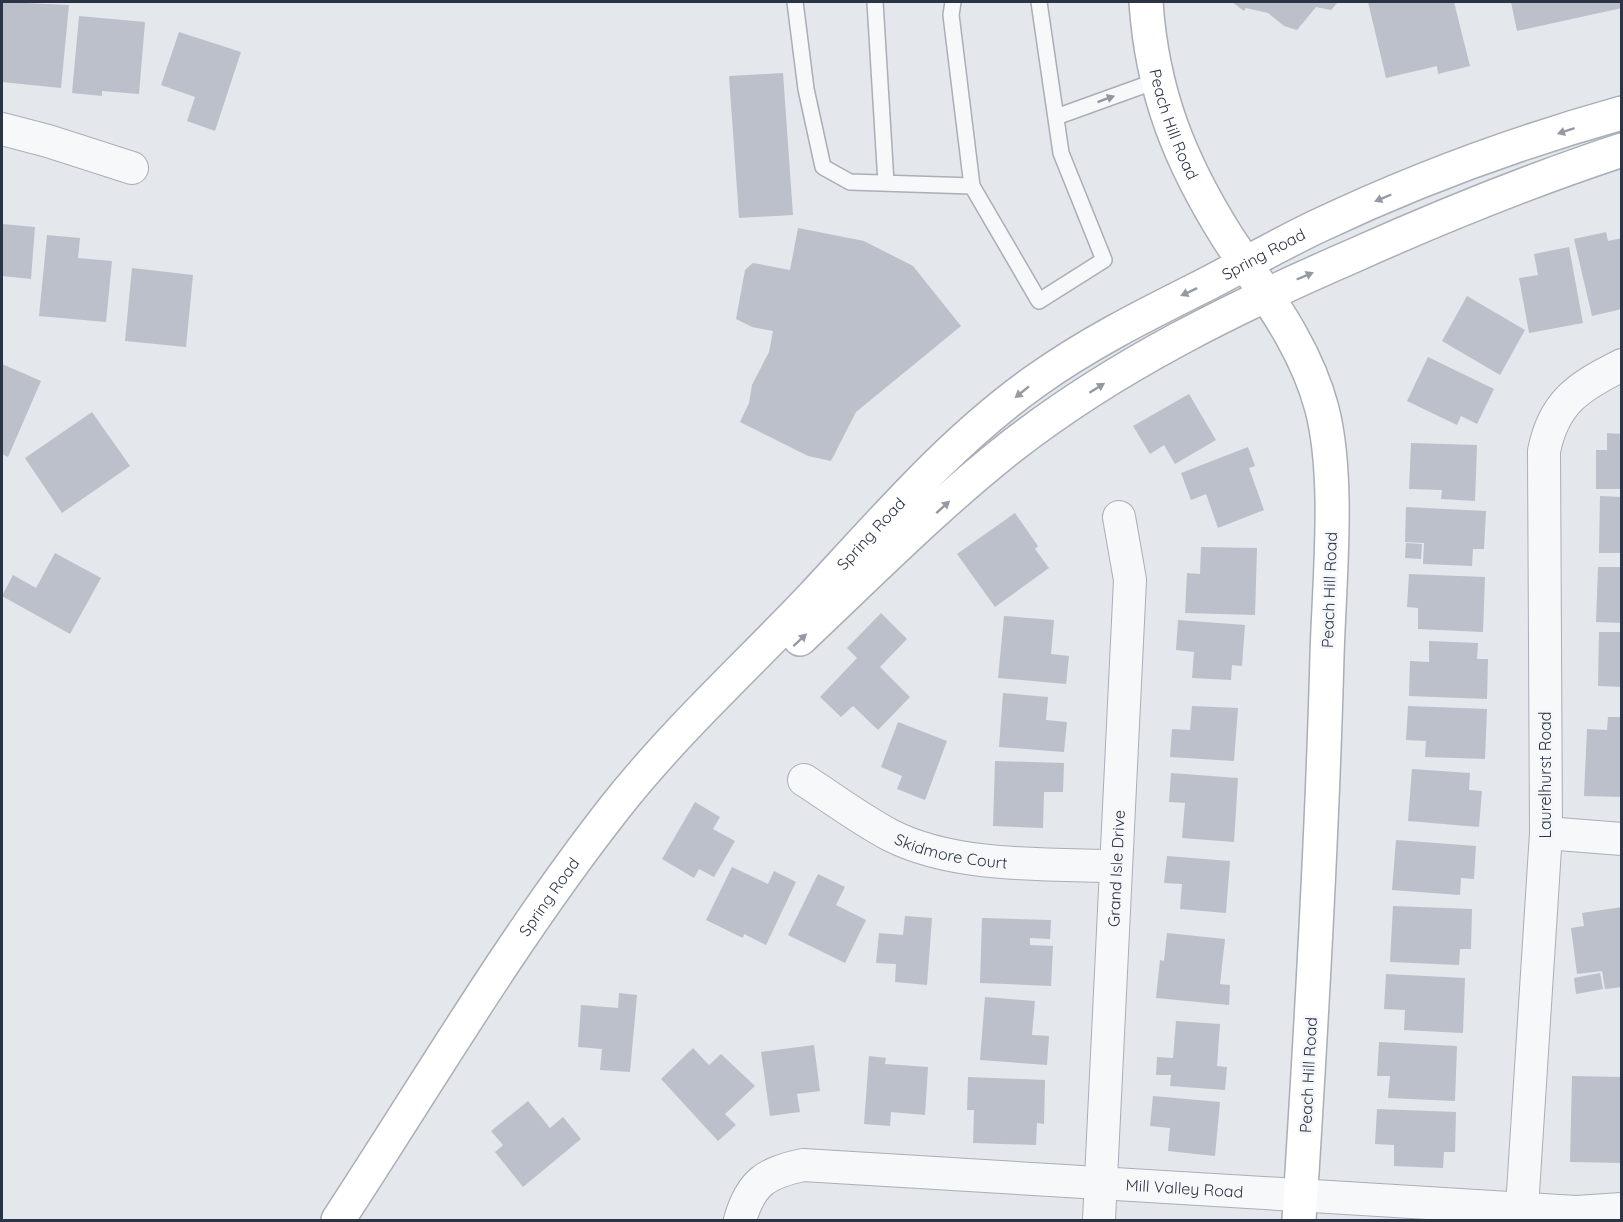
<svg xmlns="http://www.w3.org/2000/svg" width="1623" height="1222" viewBox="0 0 1623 1222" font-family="Quicksand,sans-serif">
	<rect width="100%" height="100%" fill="#e4e7ec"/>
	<path fill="#bbc0ca" d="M2,2L69,5L61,88L2,82Z
		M1232,2H1338L1331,10L1316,7L1297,30L1284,26L1268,13L1246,8L1244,11Z
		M1368,2H1454L1470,66L1438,74L1437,66L1386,78Z
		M1511,2H1622V8L1517,31Z
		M79,16L145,22L139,94L102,91V96L72,93Z
		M179,32L241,52L215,131L187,121L195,97L161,85Z
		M783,73L793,215L739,218L729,76Z
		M2,224L35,227L31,279L2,276Z
		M798,228L864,241L913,266L961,326L856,412L831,461L808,456L740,422L749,403L752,385L769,352L773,331L752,327L736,319L745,270L753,263L790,270Z
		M1606,232L1608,241L1622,238V309L1592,316L1574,239Z
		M47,235L80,238L78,258L112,261L106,322L39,316Z
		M1569,247L1583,323L1529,333L1519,278L1538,275L1534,254Z
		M132,268L193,275L186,347L125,341Z
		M1467,296L1525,330L1500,375L1442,341Z
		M1428,357L1494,389L1477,424L1461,416L1457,425L1407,401Z
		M2,364L41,381L8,457L2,454Z
		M1189,394L1216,440L1175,464L1164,445L1150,454L1133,426Z
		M92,412L130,466L62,513L25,458Z
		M1607,433L1622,434V489H1596V450H1607Z
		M1411,443L1477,445L1475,501L1441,499L1442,490L1409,489Z
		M1248,447L1255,466L1249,468L1264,510L1218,528L1206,494L1191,500L1181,473Z
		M1600,496L1622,497V553H1599Z
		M1406,507L1486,511L1484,549H1473L1472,566L1423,564L1424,543L1405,542Z
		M1015,513L1038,546L1035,549L1049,568L995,607L957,554Z
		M1406,543L1422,544L1421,559L1405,558Z
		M1201,547L1257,548L1255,615L1185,613L1187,573L1200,574Z
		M55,553L101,578L70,634L2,596L13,575L36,588Z
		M1598,567H1622V623L1596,622Z
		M1409,574L1485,577L1483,632L1418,629V608L1407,607Z
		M881,613L907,639L880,667L910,697L878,730L853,706L841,717L820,697L857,658L847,648Z
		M1004,616L1054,620L1051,654L1069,656L1066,684L998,678Z
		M1178,620L1245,625L1242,666L1232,665L1231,680L1192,678L1194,652L1176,650Z
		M1599,632H1622V687L1598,686Z
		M1429,641L1478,643L1477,659H1488L1487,699L1409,696L1410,661L1429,662Z
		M1003,693L1048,697L1046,720L1067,722L1064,752L999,747Z
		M1192,706L1238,708L1234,761L1170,757L1172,729L1190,730Z
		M1408,706L1487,709L1485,759L1425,757L1426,741L1406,740Z
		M1608,717H1622V797L1584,796L1587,729L1607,730Z
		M898,722L947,741L925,800L897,789L902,776L881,767Z
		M995,761L1064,763L1063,792H1044L1043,828L993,826Z
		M1412,769L1470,773L1469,790L1482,791L1479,827L1408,821Z
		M1171,773L1238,778L1234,842L1182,838L1185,803L1169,802Z
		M695,802L720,817L713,829L735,841L714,877L699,869L694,878L662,859Z
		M1396,840L1476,846L1474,879L1461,878L1460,895L1392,890Z
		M1167,856L1230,861L1226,913L1180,909L1182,884L1164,883Z
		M732,867L768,884L774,871L796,882L766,945L744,934L743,938L706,920Z
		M818,874L845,887L836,905L866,920L845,963L788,935Z
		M1393,906L1472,909L1471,949H1460L1459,965L1390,962Z
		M1622,907V987L1605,989L1602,971L1577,974L1571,928L1584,926L1582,913Z
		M905,916L932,918L927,985L895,982L896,964L876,963L879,933L903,935Z
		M982,918L1051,920L1050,939L1030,938V945L1053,946L1051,986L980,983Z
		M1167,933L1225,939L1220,984L1230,985L1229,1005L1156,998L1160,960L1164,961Z
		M1600,973L1603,989L1576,994L1574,978Z
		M1386,974L1465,978L1463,1033L1404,1030L1405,1010L1384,1009Z
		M619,993L637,995L630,1072L600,1070L602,1049L578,1047L581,1005L618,1008Z
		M985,997L1035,1001L1032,1035L1049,1036L1047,1065L980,1060Z
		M1176,1021L1220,1024L1217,1066L1227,1067L1225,1090L1170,1086L1171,1075H1156L1157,1057L1173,1058Z
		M1379,1042L1457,1046L1455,1101L1388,1098L1390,1076H1377Z
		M814,1045L820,1091L797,1094L800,1112L770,1116L761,1052Z
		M693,1048L709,1065L721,1054L755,1086L725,1114L736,1125L718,1141L661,1079Z
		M869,1056L886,1058L885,1064L928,1067L925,1115L891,1112L890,1126L864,1124Z
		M1572,1076L1622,1077V1163L1570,1162Z
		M968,1077L1045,1080L1044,1124L1037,1123L1036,1145L973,1143L974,1110H967Z
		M1153,1096L1220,1102L1215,1156L1168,1151L1170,1128L1150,1126Z
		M528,1101L550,1128L563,1117L581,1139L523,1187L495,1152L503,1145L491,1131Z
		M1377,1109L1456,1112L1455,1152H1444L1443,1168L1394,1166V1145L1375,1144Z"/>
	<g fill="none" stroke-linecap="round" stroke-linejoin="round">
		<defs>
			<path id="lane" d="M795,2L806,89L823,167L850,182L972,186
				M875,2L886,183
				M953,2L951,15L972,186L1039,301L1104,260L1061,153L1039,2
				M1056,117L1156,81"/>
			<g id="street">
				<path d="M2,129L48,141L132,168"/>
				<path id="s1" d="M804,780C832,798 860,819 890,835C954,868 1046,864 1116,866"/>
				<path d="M1546,833L1622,839"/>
				<path id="s2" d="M740,1220C751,1182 766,1173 803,1165L1576,1212L1622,1209"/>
				<path id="s3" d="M1099,1220L1130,580L1119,517"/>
				<path d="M1523,1220L1522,1208L1546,833L1544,451C1554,402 1578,387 1622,365"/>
			</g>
			<g id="secondary">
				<path id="s4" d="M1146,2C1152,92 1180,162 1228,238C1264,293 1305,344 1322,409C1340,479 1329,583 1327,656C1322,845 1311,1033 1299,1220"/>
				<path d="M800,639C869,574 937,505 1012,446C1116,365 1235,307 1355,255C1442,216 1531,180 1622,150"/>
				<path id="s5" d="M338,1220C429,1081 513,937 616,806C676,730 748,665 814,595C884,520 950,442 1034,382C1087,344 1143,316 1201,287C1240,267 1278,245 1318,226C1415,180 1518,142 1622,113"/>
			</g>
		</defs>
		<use href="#lane" stroke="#a9aeb7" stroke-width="18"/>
		<use href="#street" stroke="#a9aeb7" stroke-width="34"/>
		<use href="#secondary" stroke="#a9aeb7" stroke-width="36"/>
		<use href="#lane" stroke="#f7f8fa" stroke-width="15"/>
		<use href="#street" stroke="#f7f8fa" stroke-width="32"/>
		<use href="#secondary" stroke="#fff" stroke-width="33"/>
	</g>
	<defs><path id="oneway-solid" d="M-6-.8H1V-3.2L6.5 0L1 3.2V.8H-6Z" transform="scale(1.5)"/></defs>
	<use fill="#9196a0" href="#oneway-solid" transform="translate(1106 99) rotate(-20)"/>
	<g fill="#959aa2">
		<use href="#oneway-solid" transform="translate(1566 131) rotate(162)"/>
		<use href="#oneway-solid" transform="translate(1383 198) rotate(157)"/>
		<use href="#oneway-solid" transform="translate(1305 276) rotate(-23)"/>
		<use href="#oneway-solid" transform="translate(1189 292) rotate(155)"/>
		<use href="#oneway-solid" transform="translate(1097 388) rotate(-32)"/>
		<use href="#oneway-solid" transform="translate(1022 392) rotate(141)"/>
		<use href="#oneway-solid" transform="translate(943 507) rotate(-42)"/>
		<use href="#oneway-solid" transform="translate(800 640) rotate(-43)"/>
	</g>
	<g text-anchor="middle" stroke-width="5" stroke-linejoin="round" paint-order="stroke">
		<g font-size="16" fill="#2b3445" stroke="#f4f6f9">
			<text dy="6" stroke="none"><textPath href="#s4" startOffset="126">Peach Hill Road</textPath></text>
			<text dy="6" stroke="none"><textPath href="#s5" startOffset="1358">Spring Road</textPath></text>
			<text dy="6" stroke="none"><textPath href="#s5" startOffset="872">Spring Road</textPath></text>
			<text transform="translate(1329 590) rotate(-88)" y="6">Peach Hill Road</text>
			<text transform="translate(1545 775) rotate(-90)" y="6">Laurelhurst Road</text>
			<text dy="6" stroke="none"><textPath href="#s1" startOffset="166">Skidmore Court</textPath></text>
			<text dy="6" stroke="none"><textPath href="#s3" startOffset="352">Grand Isle Drive</textPath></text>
			<text dy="6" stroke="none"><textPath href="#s5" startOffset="386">Spring Road</textPath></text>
			<text transform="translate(1308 1075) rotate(-87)" y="6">Peach Hill Road</text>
			<text dy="6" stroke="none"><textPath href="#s2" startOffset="472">Mill Valley Road</textPath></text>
		</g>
	</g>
	<rect width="1623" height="1222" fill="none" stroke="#2b3445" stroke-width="6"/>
</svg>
